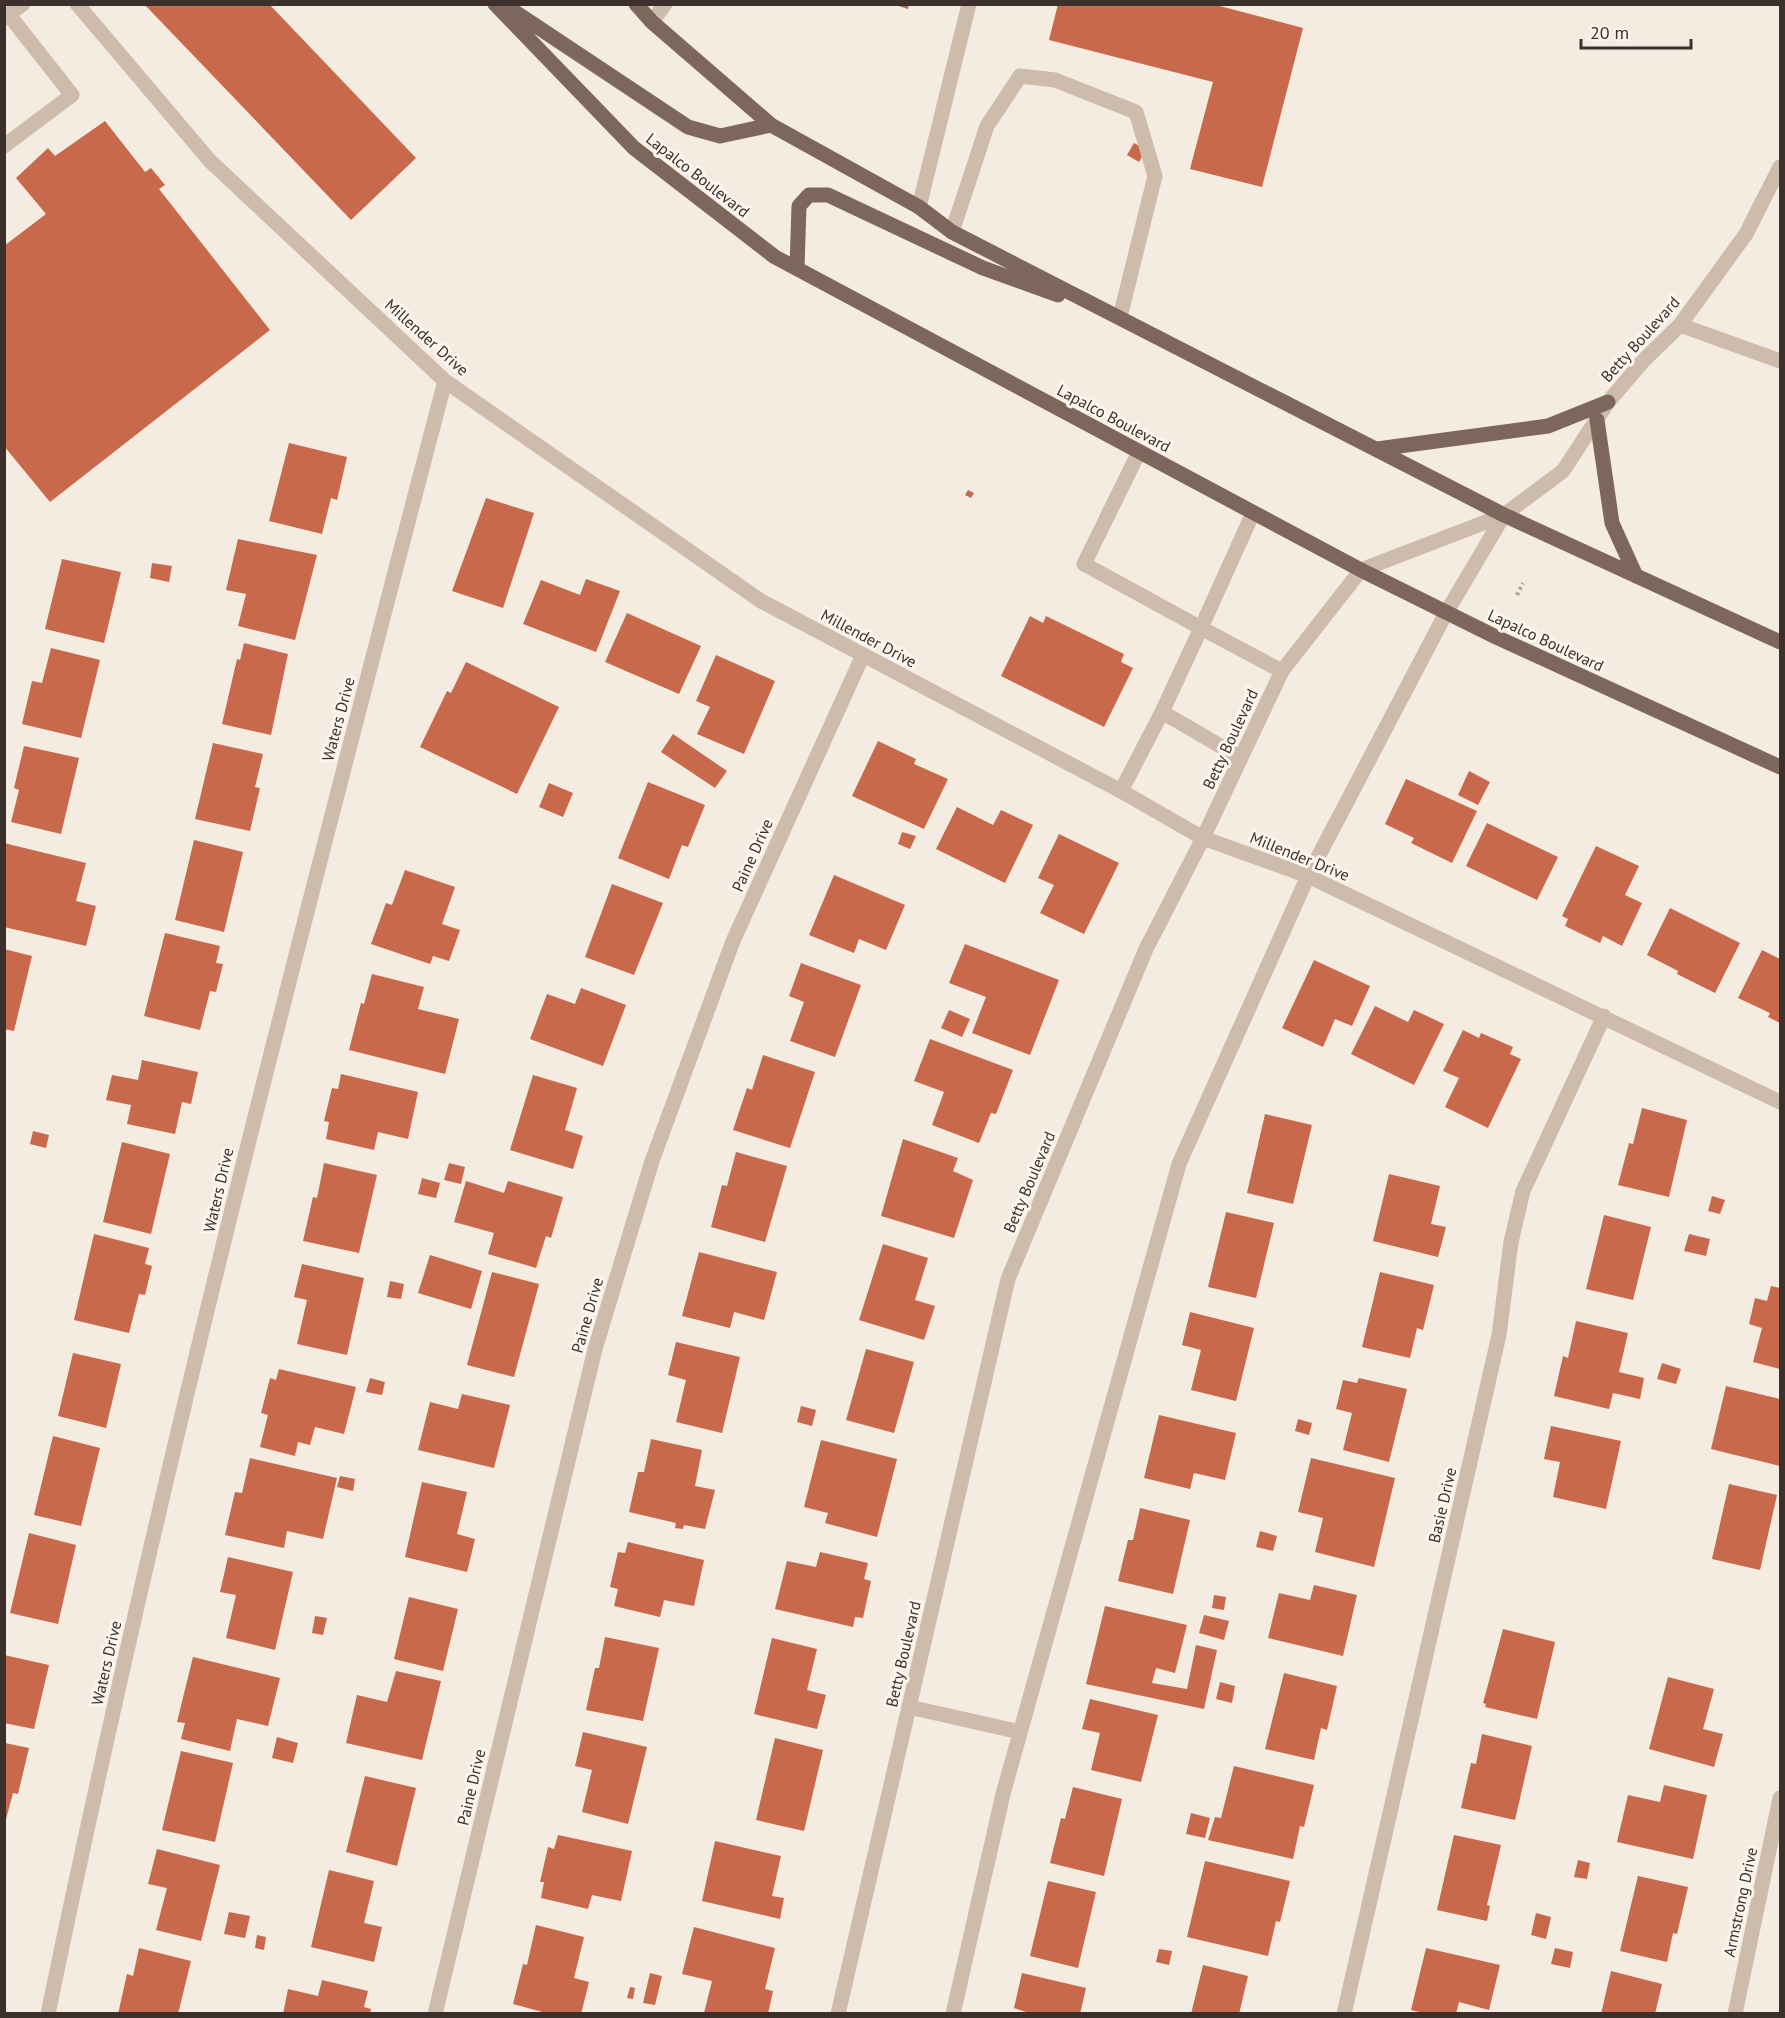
<svg xmlns="http://www.w3.org/2000/svg" width="1785" height="2018" viewBox="0 0 1785 2018" font-family="'PT Sans',sans-serif">
	<rect width="100%" height="100%" fill="#f4ebe1"/>
	<path fill="#c8694b" d="M144,4H269L416,158L351,220Z
		M892,4H909L908,9Z
		M1058,4H1212L1303,28L1262,187L1190,169L1213,82L1049,40Z
		M105,121L145,172L151,168L165,185L159,189L270,330L50,502L4,446V246L46,214L16,178L48,148L55,156Z
		M1134,143L1146,150L1139,162L1127,155Z
		M289,443L347,457L337,500L331,498L322,534L269,521Z
		M968,490L974,493L971,498L965,495Z
		M486,498L534,513L503,608L452,591Z
		M238,539L317,555L295,640L238,626L246,594L226,590Z
		M62,559L121,572L104,643L45,629Z
		M152,563L172,566L169,582L150,578Z
		M586,579L620,591L596,652L523,624L541,580L580,595Z
		M627,613L701,646L679,694L605,662Z
		M1030,616L1043,623L1046,616L1124,654L1121,662L1133,668L1104,727L1001,676Z
		M244,643L288,654L271,735L222,724L237,659L240,660Z
		M51,648L100,660L81,738L22,724L32,681L42,683Z
		M716,655L775,681L744,754L697,734L710,707L696,701Z
		M466,662L559,707L517,794L420,747L447,691L451,693Z
		M673,734L727,771L715,788L661,752Z
		M878,741L916,759L914,764L948,779L924,829L852,796Z
		M213,743L263,754L255,787L260,788L250,831L195,819Z
		M24,746L79,758L61,834L11,822L19,790L14,788Z
		M1469,771L1490,782L1478,805L1458,795Z
		M1406,779L1477,811L1452,863L1411,843L1414,838L1385,824Z
		M648,782L705,805L688,847L682,845L669,879L618,858Z
		M549,783L573,793L563,817L539,807Z
		M957,807L993,825L1001,810L1033,825L1005,883L936,849Z
		M1487,823L1558,857L1537,900L1466,866Z
		M902,832L916,836L910,849L898,844Z
		M1059,834L1119,863L1084,934L1040,913L1054,885L1038,878Z
		M194,840L243,852L224,932L175,920Z
		M4,843L86,863L76,901L96,906L86,946L4,927Z
		M1596,846L1639,866L1625,895L1642,903L1622,946L1603,936L1600,943L1565,926L1568,919L1562,916Z
		M405,870L455,887L442,924L460,930L449,961L433,956L430,964L371,944L386,903L392,905Z
		M834,875L905,905L886,950L859,939L854,953L809,935Z
		M612,884L663,903L634,975L585,957Z
		M1670,908L1740,943L1715,993L1677,974L1678,971L1647,955Z
		M165,933L220,946L216,963L223,964L216,992L210,991L200,1030L144,1016Z
		M965,944L1059,980L1030,1055L972,1033L986,997L949,983Z
		M4,949L32,956L14,1031L4,1029Z
		M1762,950L1780,959V1023L1768,1017L1770,1013L1738,998Z
		M1314,960L1370,986L1352,1026L1335,1019L1323,1047L1282,1028Z
		M801,963L861,985L835,1057L790,1041L804,1002L789,996Z
		M372,974L424,987L418,1009L459,1019L445,1074L349,1050L361,1003L364,1004Z
		M581,988L626,1005L603,1066L530,1039L547,994L575,1004Z
		M1375,1006L1408,1022L1414,1010L1444,1024L1414,1085L1351,1054Z
		M949,1010L970,1019L962,1037L941,1028Z
		M1463,1030L1479,1038L1481,1033L1513,1047L1510,1054L1521,1059L1488,1128L1445,1107L1459,1078L1443,1071Z
		M930,1039L1013,1070L996,1114L991,1113L979,1143L932,1125L944,1092L914,1081Z
		M763,1055L815,1072L790,1148L733,1130L747,1088L752,1090Z
		M142,1060L198,1072L191,1104L182,1102L175,1134L127,1124L131,1105L106,1100L112,1075L138,1080Z
		M341,1074L418,1092L408,1139L378,1132L374,1150L326,1139L329,1122L324,1121L332,1088L338,1089Z
		M533,1075L577,1088L565,1130L583,1136L573,1169L510,1150Z
		M1642,1108L1687,1120L1669,1197L1618,1185L1629,1143L1633,1144Z
		M1265,1114L1312,1125L1293,1204L1247,1193Z
		M33,1131L49,1135L46,1148L30,1144Z
		M903,1139L958,1158L953,1171L973,1180L954,1238L881,1216Z
		M122,1142L170,1154L151,1234L103,1222Z
		M736,1152L787,1166L765,1242L711,1227L722,1185L727,1186Z
		M324,1163L377,1175L359,1253L303,1241L313,1197L317,1198Z
		M449,1163L465,1167L461,1184L444,1180Z
		M1389,1174L1440,1186L1431,1224L1446,1227L1438,1257L1373,1241Z
		M422,1178L440,1183L436,1198L418,1194Z
		M466,1181L504,1193L508,1181L563,1197L551,1238L546,1236L536,1268L488,1254L494,1233L454,1222Z
		M1712,1196L1725,1200L1720,1214L1708,1211Z
		M1226,1212L1274,1223L1256,1298L1208,1287Z
		M1604,1215L1651,1227L1633,1300L1586,1289Z
		M94,1234L149,1248L145,1264L152,1266L145,1295L139,1294L129,1333L74,1320Z
		M1689,1234L1710,1239L1706,1256L1684,1251Z
		M883,1244L928,1258L915,1300L935,1306L924,1340L859,1320Z
		M699,1252L777,1272L764,1320L734,1312L730,1328L682,1316Z
		M430,1255L482,1271L471,1309L418,1293Z
		M302,1264L364,1278L347,1355L297,1344L307,1300L294,1297Z
		M492,1272L539,1284L514,1377L467,1365Z
		M1380,1272L1434,1285L1423,1330L1417,1328L1410,1358L1362,1347Z
		M390,1281L404,1284L401,1299L387,1297Z
		M1771,1286L1780,1288V1369L1753,1362L1762,1328L1749,1324L1755,1298L1767,1301Z
		M1190,1312L1254,1328L1236,1401L1191,1390L1201,1350L1182,1345Z
		M1576,1321L1628,1333L1619,1372L1644,1378L1640,1399L1613,1393L1609,1409L1554,1396L1563,1356L1568,1358Z
		M676,1342L740,1357L722,1433L676,1422L686,1380L668,1375Z
		M866,1349L914,1362L894,1433L846,1420Z
		M73,1353L121,1364L106,1428L58,1416Z
		M1662,1363L1681,1369L1676,1384L1657,1379Z
		M279,1369L356,1387L344,1434L315,1427L310,1445L298,1442L295,1456L260,1447L268,1415L261,1413L270,1378L276,1380Z
		M370,1378L385,1382L382,1395L366,1392Z
		M1359,1378L1407,1389L1389,1462L1343,1450L1352,1413L1336,1409L1343,1380L1357,1383Z
		M1726,1386L1780,1399V1466L1711,1449Z
		M462,1394L510,1405L494,1468L418,1450L430,1402L458,1409Z
		M801,1406L816,1410L812,1426L797,1422Z
		M1159,1415L1236,1433L1225,1480L1194,1473L1190,1489L1144,1478Z
		M1298,1419L1312,1423L1309,1435L1295,1431Z
		M1551,1426L1621,1441L1606,1509L1553,1497L1560,1462L1544,1459Z
		M53,1436L100,1448L81,1526L34,1515Z
		M651,1439L702,1450L695,1486L715,1490L705,1529L684,1525L683,1529L675,1528L676,1523L629,1512L638,1472H644Z
		M821,1440L897,1459L877,1537L825,1523L828,1513L804,1507Z
		M250,1458L337,1478L323,1539L287,1531L284,1548L225,1535L235,1492L242,1493Z
		M1311,1458L1395,1478L1374,1567L1315,1552L1323,1518L1298,1512Z
		M340,1476L355,1479L353,1491L337,1487Z
		M422,1482L467,1492L457,1534L475,1539L467,1572L405,1557Z
		M1729,1484L1777,1495L1760,1570L1712,1559Z
		M1140,1508L1190,1520L1173,1594L1118,1581L1128,1540H1133Z
		M1260,1531L1277,1536L1273,1551L1256,1547Z
		M29,1533L76,1545L58,1624L10,1613Z
		M628,1542L704,1560L694,1606L664,1600L660,1617L614,1606L618,1589L610,1587L618,1552L625,1553Z
		M820,1552L868,1563L864,1579L871,1581L863,1618L855,1617L853,1627L775,1609L787,1561L816,1567Z
		M228,1557L293,1572L275,1650L226,1638L236,1595L220,1592Z
		M1314,1585L1357,1595L1343,1656L1268,1638L1279,1593L1310,1600Z
		M1214,1595L1226,1597L1224,1610L1212,1608Z
		M409,1597L458,1609L443,1671L394,1659Z
		M1105,1606L1187,1625L1175,1673L1156,1668L1152,1683L1187,1689L1196,1645L1217,1650L1204,1709L1086,1684Z
		M1204,1615L1229,1621L1224,1640L1199,1633Z
		M315,1616L327,1618L323,1635L312,1633Z
		M1503,1629L1555,1642L1537,1719L1485,1707L1486,1704L1483,1703Z
		M605,1637L659,1648L643,1721L586,1710L595,1668H599Z
		M772,1638L817,1649L807,1690L826,1695L817,1729L754,1714Z
		M4,1655L49,1665L34,1729L4,1723Z
		M193,1657L280,1678L268,1726L237,1719L230,1751L181,1739L185,1723L177,1722Z
		M396,1671L441,1681L422,1760L346,1743L357,1695L387,1702Z
		M1284,1673L1337,1686L1327,1730L1321,1728L1314,1760L1265,1749Z
		M1668,1677L1714,1689L1703,1729L1723,1734L1714,1767L1649,1749Z
		M1220,1682L1235,1686L1232,1703L1216,1699Z
		M1090,1699L1158,1715L1141,1782L1091,1770L1100,1733L1082,1729Z
		M583,1732L647,1747L628,1824L582,1812L592,1770L575,1766Z
		M1482,1734L1532,1746L1515,1820L1461,1808L1471,1763L1476,1764Z
		M277,1737L298,1743L293,1763L272,1758Z
		M775,1738L823,1750L804,1831L756,1820Z
		M5,1743L29,1748L18,1794L13,1793L5,1823Z
		M181,1751L233,1763L215,1842L162,1830Z
		M1234,1766L1314,1785L1304,1827L1300,1826L1293,1859L1208,1840L1215,1817L1221,1818Z
		M365,1776L416,1788L397,1866L346,1852Z
		M1664,1785L1707,1795L1693,1859L1617,1842L1628,1795L1660,1802Z
		M1073,1787L1122,1799L1104,1876L1050,1863L1061,1818L1065,1819Z
		M1191,1813L1210,1818L1205,1838L1186,1834Z
		M558,1835L632,1851L621,1901L592,1895L588,1909L541,1898L544,1882H540L548,1847L554,1849Z
		M1454,1835L1501,1845L1487,1905L1490,1906L1487,1921L1437,1910Z
		M715,1841L781,1856L772,1896L784,1898L780,1919L702,1901Z
		M157,1849L220,1865L201,1941L156,1930L167,1888L148,1884Z
		M1578,1860L1590,1863L1587,1879L1574,1877Z
		M1205,1861L1290,1881L1280,1922L1276,1921L1268,1956L1187,1937Z
		M329,1870L374,1881L364,1923L382,1927L374,1962L311,1947Z
		M1638,1876L1688,1887L1677,1934L1673,1933L1667,1962L1620,1951Z
		M1048,1881L1096,1892L1078,1968L1030,1956Z
		M229,1912L250,1916L245,1938L224,1934Z
		M1536,1913L1551,1917L1546,1939L1531,1935Z
		M536,1925L584,1937L574,1978L589,1982L581,2014H550L513,2004L523,1964L527,1965Z
		M694,1927L775,1948L765,1989L773,1991L768,2014L704,2013L712,1981L682,1974Z
		M257,1935L266,1937L264,1950L255,1948Z
		M139,1948L191,1961L178,2014H118L127,1974L133,1976Z
		M1426,1948L1500,1965L1489,2010L1459,2002L1456,2014H1428L1411,2010Z
		M1555,1948L1573,1952L1570,1968L1551,1964Z
		M1159,1949L1172,1951L1169,1965L1156,1962Z
		M1203,1965L1248,1976L1239,2014H1191Z
		M1611,1971L1662,1984L1655,2014H1601Z
		M650,1973L662,1976L655,2005L643,2003Z
		M1022,1973L1086,1988L1080,2014H1032L1014,2008Z
		M322,1980L368,1991L364,2007L371,2009L370,2014H283L288,1989L318,1996Z
		M630,1987L635,1988L633,1999L627,1998Z"/>
	<g fill="none" stroke-linecap="round" stroke-linejoin="round">
		<path stroke="#b9a596" stroke-width="4" stroke-dasharray="3 3" stroke-linecap="butt" d="M1517,595L1523,583"/>
		<path stroke="#cdbbac" stroke-width="15" d="M77,4L210,161L445,381L761,601L1121,791L1203,838L1308,876L1780,1102
			M4,18L23,4
			M652,22L665,4
			M4,146L72,95L9,15
			M919,207L969,4
			M952,232L987,126L1020,76L1055,80L1136,112L1155,176L1120,317
			M1680,325L1780,361
			M1139,452L1084,564L1201,628L1253,513
			M1162,712L1201,628L1282,671
			M1121,791L1162,712L1241,758
			M909,1707L1020,1732
			M48,2014C161,1465 303,922 445,381
			M435,2014L595,1349L652,1161L733,941L863,655
			M838,2014L1008,1279L1146,949L1203,838L1282,671L1361,570L1504,515L1563,471L1608,402L1644,360L1680,325L1746,234L1780,167
			M953,2014L1003,1794L1179,1164L1308,876L1446,613L1504,515
			M1344,2014L1499,1335L1511,1242L1523,1191L1604,1016
			M1735,2014L1780,1798"/>
		<path stroke="#7d675c" stroke-width="15" d="M495,4L634,148L775,257L1361,570L1496,637L1780,767
			M636,4L652,22L771,125L919,207L952,232L1504,515L1780,642
			M506,6L688,127L720,136L771,125
			M797,268L799,206L809,195H828L983,268L1058,295
			M1597,420L1612,523L1636,576
			M1377,449L1548,426L1608,402"/>
	</g>
	<g text-anchor="middle" stroke-width="6" stroke-linejoin="round" paint-order="stroke">
		<g font-size="16" fill="#3b302b" stroke="#fbf5ee">
			<text transform="translate(698 175) rotate(38)" y="6">Lapalco Boulevard</text>
			<text transform="translate(427 337) rotate(42)" y="6">Millender Drive</text>
			<text transform="translate(1640 339) rotate(-48)" y="6">Betty Boulevard</text>
			<text transform="translate(1114 418) rotate(28)" y="6">Lapalco Boulevard</text>
			<text transform="translate(869 638) rotate(28)" y="6">Millender Drive</text>
			<text transform="translate(1546 640) rotate(25)" y="6">Lapalco Boulevard</text>
			<text transform="translate(338 719) rotate(-75)" y="6">Waters Drive</text>
			<text transform="translate(1230 739) rotate(-65)" y="6">Betty Boulevard</text>
			<text transform="translate(752 855) rotate(-66)" y="6">Paine Drive</text>
			<text transform="translate(1300 856) rotate(22)" y="6">Millender Drive</text>
			<text transform="translate(1029 1182) rotate(-67)" y="6">Betty Boulevard</text>
			<text transform="translate(218 1190) rotate(-77)" y="6">Waters Drive</text>
			<text transform="translate(587 1315) rotate(-74)" y="6">Paine Drive</text>
			<text transform="translate(1442 1505) rotate(-77)" y="6">Basie Drive</text>
			<text transform="translate(903 1654) rotate(-77)" y="6">Betty Boulevard</text>
			<text transform="translate(106 1663) rotate(-77)" y="6">Waters Drive</text>
			<text transform="translate(471 1787) rotate(-77)" y="6">Paine Drive</text>
			<text transform="translate(1740 1902) rotate(-78)" y="6">Armstrong Drive</text>
		</g>
	</g>
	<rect width="1785" height="2018" fill="none" stroke="#3b302b" stroke-width="12"/>
	<path d="M1581 39v9h110v-9" fill="none" stroke="#3b302b" stroke-width="3"/>
	<text x="1590" y="39" font-size="18" fill="#3b302b" stroke="#fbf5ee" stroke-width="4.5" paint-order="stroke">20 m</text>
</svg>
